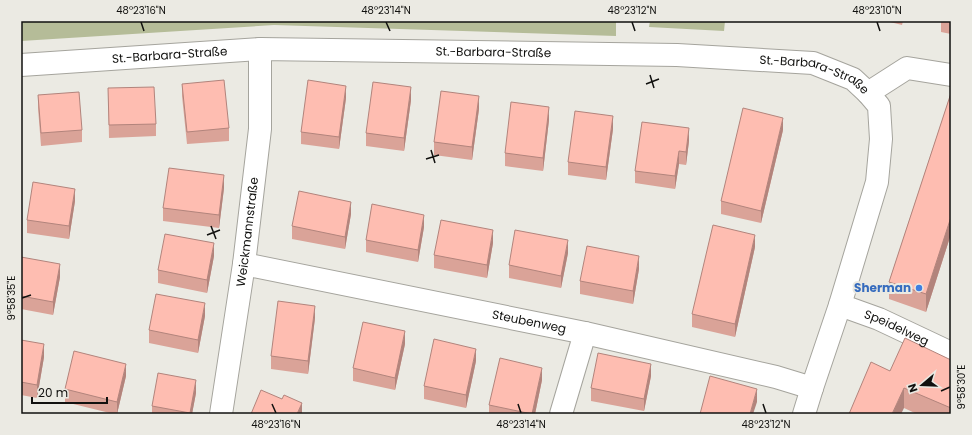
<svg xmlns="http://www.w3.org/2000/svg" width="972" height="435" viewBox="0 0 972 435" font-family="Poppins,sans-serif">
	<rect width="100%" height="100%" fill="#ebeae3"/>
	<path fill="#b5bc98" d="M21,21H616V36L274,25L21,41Z
		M650,21H725L724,31L649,27Z"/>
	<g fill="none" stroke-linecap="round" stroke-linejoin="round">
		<defs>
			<g id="minor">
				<path id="s1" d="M21,65L260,49L677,55L813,63L853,79L868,93L879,106L881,139L877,182L840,305L812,388L804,414"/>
				<path d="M868,93L907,68L951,75"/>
				<path id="s2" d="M244,264L585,333L776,377L812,388"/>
				<path id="s3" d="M840,305L879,319L951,353"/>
				<path id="s4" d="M221,414L244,264L260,129V49"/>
				<path d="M561,414L585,333"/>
			</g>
		</defs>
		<use href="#minor" stroke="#a5a49d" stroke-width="24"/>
		<use href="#minor" stroke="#fff" stroke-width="22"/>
	</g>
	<path fill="#daa398" d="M886,21H903L902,25Z
		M941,21H951V34L941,32Z
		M182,84L229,128V141L187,144L182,96Z
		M108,88L156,124V136L109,138Z
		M951,93V234L926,312L889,299V282Z
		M38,95L82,130V142L41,146L38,108Z
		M346,98L339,149L301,144V132Z
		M411,100L404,151L366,146V133Z
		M479,109L472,160L434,155V142Z
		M549,120L543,171L505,166V153Z
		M613,129L606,180L568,175V162Z
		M783,130L761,223L721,214V201Z
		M689,141L686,165L679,164L675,189L635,183V171Z
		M224,188L219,228L163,221V208Z
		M75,201L69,239L27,233V220Z
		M351,214L345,249L292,239V226Z
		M424,227L418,262L366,252V240Z
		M493,243L487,278L434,268V255Z
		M755,247L735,337L692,327V314Z
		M568,253L561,288L509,278V265Z
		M214,256L207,293L158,283V270Z
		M21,257L60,277L53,315L21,309Z
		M639,269L633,304L580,294V281Z
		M205,316L198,353L149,343V330Z
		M315,318L308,374L271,369V356Z
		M21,340L44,357L37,398L21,395Z
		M405,344L395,390L353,381V368Z
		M951,360V414H917L904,408L890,371Z
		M476,361L466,408L424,399V386Z
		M126,376L117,414H114L65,402V389Z
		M651,376L644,411L591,401V388Z
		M542,380L535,414H489V405Z
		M196,393L192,414H152V406Z"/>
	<path fill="#b2847c" d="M346,86V98L339,149V137Z
		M411,87V100L404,151V138Z
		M479,96V109L472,160V147Z
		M549,107V120L543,171V158Z
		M613,116V129L606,180V167Z
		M783,118V130L761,223V211Z
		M689,128V141L686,165V152Z
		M679,151V164L675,189V176Z
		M224,175V188L219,228V215Z
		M75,189V201L69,239V226Z
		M351,202V214L345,249V237Z
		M424,215V227L418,262V250Z
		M951,217V234L926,312V294Z
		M493,230V243L487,278V265Z
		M755,235V247L735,337V324Z
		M568,240V253L561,288V276Z
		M214,243V256L207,293V280Z
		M639,256V269L633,304V291Z
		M60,264V277L53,315V302Z
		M205,303V316L198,353V340Z
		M315,306V318L308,374V361Z
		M405,331V344L395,390V378Z
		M44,344V357L37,398V385Z
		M476,349V361L466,408V395Z
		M126,364V376L117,414V402Z
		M651,364V376L644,411V399Z
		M542,368V380L535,414H532Z
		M196,380V393L192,414H190Z
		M904,388V408L901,414H892Z
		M757,389V402L753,414H750Z
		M302,403V414H297Z"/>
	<path fill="#febdb1" stroke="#b2847c" d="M224,80L229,128L187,132L182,84Z
		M308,80L346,86L339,137L301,132Z
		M373,82L411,87L404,138L366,133Z
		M154,87L156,124L109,125L108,88Z
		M441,91L479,96L472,147L434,142Z
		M79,92L82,130L41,133L38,95Z
		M951,93V217L926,294L889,282Z
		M511,102L549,107L543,158L505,153Z
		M743,108L783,118L761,211L721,201Z
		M575,111L613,116L606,167L568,162Z
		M642,122L689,128L686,152L679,151L675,176L635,171Z
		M169,168L224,175L219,215L163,208Z
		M33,182L75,189L69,226L27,220Z
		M299,191L351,202L345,237L292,226Z
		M372,204L424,215L418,250L366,240Z
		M441,220L493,230L487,265L434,255Z
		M713,225L755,235L735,324L692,314Z
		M515,230L568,240L561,276L509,265Z
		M165,234L214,243L207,280L158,270Z
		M587,246L639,256L633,291L580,281Z
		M21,257L60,264L53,302L21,296Z
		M156,294L205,303L198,340L149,330Z
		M278,301L315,306L308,361L271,356Z
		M363,322L405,331L395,378L353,368Z
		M905,338L951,360V408L904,388L892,414H849L871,362L890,371Z
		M434,339L476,349L466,395L424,386Z
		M21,340L44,344L37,385L21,382Z
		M74,351L126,364L117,402L65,389Z
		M598,353L651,364L644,399L591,388Z
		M500,358L542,368L532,414L489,405Z
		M158,373L196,380L190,413L152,406Z
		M710,376L757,389L750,414H700Z
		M261,390L282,399L284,395L302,403L297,414H251Z"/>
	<path fill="none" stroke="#11110f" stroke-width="1.5" d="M141,22L144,31M386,22L390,31M632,22L635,31M877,22L880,31M650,75L654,88M646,84L659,79M431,150L435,163M426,159L439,155M211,226L216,239M207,235L220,230M22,298L31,295M941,391L950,387M272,404L276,413M518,404L521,413M763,404L766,413"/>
	<circle fill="#3f7fe0" stroke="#ebeae3" stroke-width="1.5" cx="919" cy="288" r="4"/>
	<g text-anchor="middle" stroke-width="4" stroke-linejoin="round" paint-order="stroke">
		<g font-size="12" fill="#11110f" stroke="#ebeae3">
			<text dy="4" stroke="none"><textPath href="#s1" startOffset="473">St.-Barbara-Straße</textPath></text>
			<text dy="4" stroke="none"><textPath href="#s1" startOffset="149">St.-Barbara-Straße</textPath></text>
			<text dy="4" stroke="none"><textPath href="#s1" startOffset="797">St.-Barbara-Straße</textPath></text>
			<text dy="4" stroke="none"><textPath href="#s4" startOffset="184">Weickmannstraße</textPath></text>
			<text dy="4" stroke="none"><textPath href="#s2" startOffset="291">Steubenweg</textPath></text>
			<text dy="4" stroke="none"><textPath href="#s3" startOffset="61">Speidelweg</textPath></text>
		</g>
		<g font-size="12" font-weight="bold" fill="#366cbe" stroke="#ebeae3" text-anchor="end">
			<text x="911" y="292">Sherman</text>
		</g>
	</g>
	<rect width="972" height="435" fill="none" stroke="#ebeae3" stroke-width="44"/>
	<g transform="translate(922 385) rotate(251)" stroke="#ebeae3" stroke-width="3" paint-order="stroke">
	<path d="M0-3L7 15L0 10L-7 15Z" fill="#11110f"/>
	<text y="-6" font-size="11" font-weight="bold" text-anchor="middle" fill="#11110f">N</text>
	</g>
	<path d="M32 397v6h75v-6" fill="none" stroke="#11110f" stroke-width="2"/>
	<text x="38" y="397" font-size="12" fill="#11110f" stroke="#ebeae3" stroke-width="3" paint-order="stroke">20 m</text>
	<rect x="22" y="22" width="928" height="391" fill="none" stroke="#11110f" stroke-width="1.5"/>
	<g font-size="10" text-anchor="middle" fill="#11110f">
		<text x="141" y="14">48°23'16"N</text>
		<text x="386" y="14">48°23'14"N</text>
		<text x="632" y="14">48°23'12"N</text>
		<text x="877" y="14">48°23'10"N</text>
		<text transform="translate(11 298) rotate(-90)" y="4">9°58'35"E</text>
		<text transform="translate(961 387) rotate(-90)" y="4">9°58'30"E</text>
		<text x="276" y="428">48°23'16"N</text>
		<text x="521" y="428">48°23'14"N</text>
		<text x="766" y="428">48°23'12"N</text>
	</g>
</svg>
